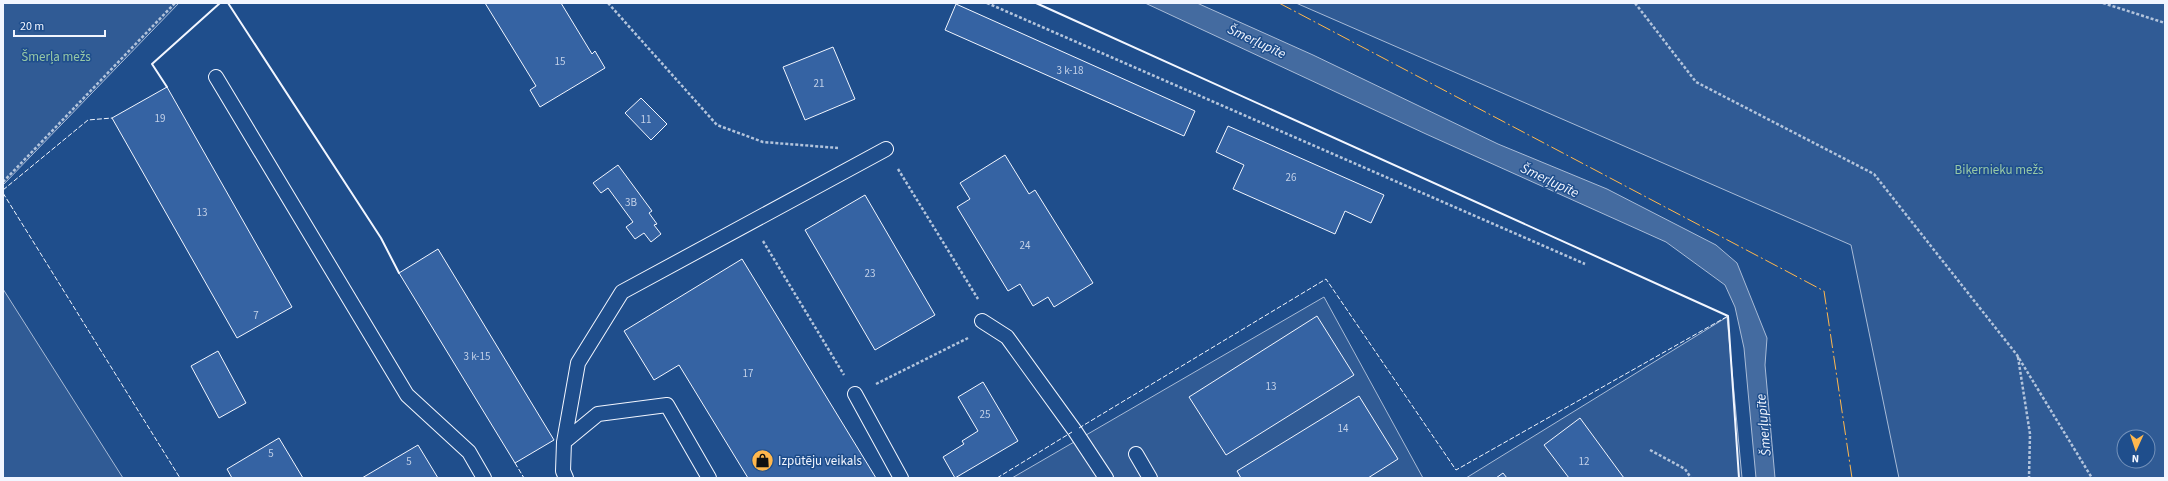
<svg xmlns="http://www.w3.org/2000/svg" width="2168" height="481" viewBox="0 0 2168 481" font-family="'Source Sans 3',sans-serif">
	<rect width="100%" height="100%" fill="#1f4e8c"/>
	<path fill="#305b95" stroke="#a8bbd7" fill-rule="evenodd" d="M3,3H179L3,185Z
		M1296,3H2165V478H1899L1851,245ZM2124,437H2148V461H2124Z
		M3,289L123,478H3Z
		M1324,297L1423,478H1012Z
		M1727,317L1742,478H1466Z"/>
	<path fill="#446ba0" stroke="#a8bbd7" d="M1145,3H1197L1313,55L1498,144L1607,189L1716,245L1737,263L1767,338L1765,365L1775,478H1756L1744,348L1735,307L1725,285L1666,242L1426,134Z"/>
	<path fill="#3563a3" stroke="#f2f6ff" d="M485,3H561L592,54L595,51L605,68L540,107L530,90L536,86Z
		M956,4L1195,111L1184,136L945,30Z
		M833,47L855,99L805,120L783,67Z
		M167,87L292,307L237,338L112,118Z
		M641,98L667,124L651,140L625,113Z
		M1228,126L1384,195L1371,223L1345,211L1335,234L1233,189L1244,165L1216,152Z
		M1005,155L1029,194L1035,190L1093,283L1054,307L1048,297L1033,306L1020,284L1008,291L957,207L970,199L960,183Z
		M618,165L652,211L649,213L657,224L654,225L661,234L651,242L644,233L635,239L626,227L633,222L608,188L601,193L593,183Z
		M865,195L935,315L875,350L805,230Z
		M438,249L554,440L515,463L399,273Z
		M742,259L876,478H748L679,365L654,380L624,331Z
		M1317,316L1354,375L1226,455L1189,397Z
		M218,351L246,403L219,418L191,366Z
		M983,382L1018,441L955,478L943,457L964,444L962,441L978,431L958,397Z
		M1359,396L1398,459L1368,478H1241L1237,471Z
		M1580,418L1624,478H1569L1544,445Z
		M279,438L303,478H232L227,469Z
		M418,445L438,478H362Z
		M1503,473L1507,478H1496Z"/>
	<g fill="none" stroke-linecap="round" stroke-linejoin="round">
		<defs>
			<path id="service" d="M216,77L407,395L469,452L484,478
				M982,321L1007,337L1075,431L1106,478
				M855,394L901,478
				M564,442L598,414L667,405L709,478
				M1136,454L1150,478
				M566,478L563,471L564,442L578,363L622,292L886,149"/>
		</defs>
		<use href="#service" stroke="#f2f6ff" stroke-width="16"/>
		<path stroke="#b3c4dc" stroke-width="2.5" stroke-dasharray="3 2" stroke-linecap="butt" d="M608,3L717,125L763,142L838,148
			M987,3L1585,264
			M1635,3L1696,82L1874,174L2017,355L2092,478
			M2103,3L2165,23
			M898,169L978,299
			M3,182L175,3
			M763,241L844,375
			M2018,357L2030,434L2029,478
			M876,384L968,338
			M1650,450L1685,469L1691,478"/>
		<use href="#service" stroke="#1f4e8c" stroke-width="14"/>
		<path stroke="#f2f6ff" stroke-width="1" stroke-dasharray="5 2" stroke-linecap="butt" d="M3,190L88,120L112,118
			M3,193L180,478
			M1079,428L1326,279L1456,470L1728,316
			M515,463L524,478
			M997,478L1072,432"/>
		<path stroke="#f2f6ff" stroke-width="2" d="M228,3L381,238L399,273
			M1036,3L1728,316L1739,478
			M167,87L152,64L220,3"/>
		<path stroke="#ffb74d" stroke-width="1" stroke-dasharray="14 3 2 3" stroke-linecap="butt" d="M1279,3L1824,291L1852,478"/>
	</g>
	<defs>
		<symbol id="shop-disc" viewBox="-11 -11 22 22"><circle r="9.5" fill="#ffb74d" stroke="#1f4e8c"/><path d="M-5-2.5h2.3a2.7 3.5 0 0 1 5.4 0H5L5.5 6h-11ZM-1.5-2.5h3a1.5 2.3 0 0 0-3 0Z" fill="#111"/></symbol>
	</defs>
	<g fill-rule="evenodd">
		<use href="#shop-disc" x="750" y="448" width="25" height="25"/>
	</g>
	<g text-anchor="middle" stroke-width="3" stroke-linejoin="round" paint-order="stroke">
		<g font-size="11" fill="#c3d1e8">
			<text x="560" y="65">15</text>
			<text x="1070" y="74">3 k-18</text>
			<text x="819" y="87">21</text>
			<text x="160" y="122">19</text>
			<text x="646" y="123">11</text>
			<text x="1291" y="181">26</text>
			<text x="631" y="206">3B</text>
			<text x="202" y="216">13</text>
			<text x="1025" y="249">24</text>
			<text x="870" y="277">23</text>
			<text x="256" y="319">7</text>
			<text x="477" y="360">3 k-15</text>
			<text x="748" y="377">17</text>
			<text x="1271" y="390">13</text>
			<text x="985" y="418">25</text>
			<text x="1343" y="432">14</text>
			<text x="271" y="457">5</text>
			<text x="409" y="465">5</text>
			<text x="1584" y="465">12</text>
		</g>
		<g font-size="13" fill="#97c8a6" stroke="#1f4e8c">
			<text x="56" y="61">Šmerļa mežs</text>
			<text x="1999" y="174">Biķernieku mežs</text>
		</g>
		<g font-size="13" fill="#f2f6ff" stroke="#1f4e8c" text-anchor="start">
			<text x="778" y="465">Izpūtēju veikals</text>
		</g>
		<g font-size="14" font-style="italic" fill="#f2f6ff" stroke="#1f4e8c">
			<text transform="translate(1257 41) rotate(25)" y="5">Šmerļupīte</text>
			<text transform="translate(1550 180) rotate(25)" y="5">Šmerļupīte</text>
			<text transform="translate(1763 425) rotate(-95)" y="5">Šmerļupīte</text>
		</g>
	</g>
	<rect width="2168" height="481" fill="none" stroke="#f2f6ff" stroke-width="8"/>
	<g transform="translate(2136 449) rotate(183)"><circle r="19" fill="#1f4e8c" stroke="#7391ba"/>
	<path d="M0-3L7 15L0 10L-7 15Z" fill="#ffb74d"/>
	<text y="-6" font-size="11" font-weight="bold" text-anchor="middle" fill="#f2f6ff">N</text>
	</g>
	<path d="M14 30v6h91v-6" fill="none" stroke="#f2f6ff" stroke-width="2"/>
	<text x="20" y="30" font-size="12" fill="#f2f6ff" stroke="#1f4e8c" stroke-width="3" paint-order="stroke">20 m</text>
</svg>
